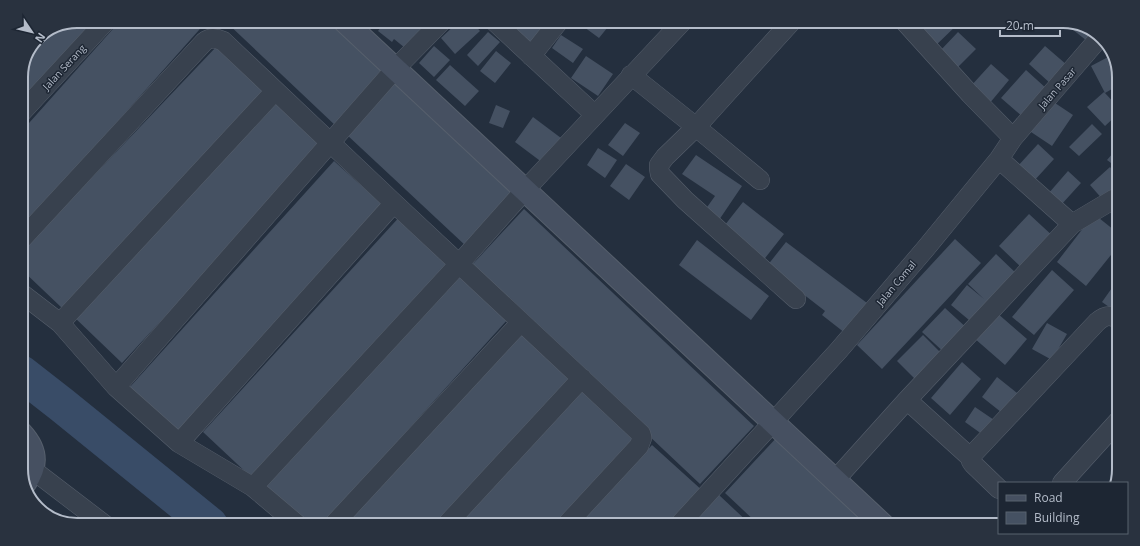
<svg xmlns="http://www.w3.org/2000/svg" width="1140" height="546" viewBox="0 0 1140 546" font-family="'Open Sans',sans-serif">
	<rect width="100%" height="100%" fill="#242f3e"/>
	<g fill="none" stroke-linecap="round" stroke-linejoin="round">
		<path stroke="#394c67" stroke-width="36" d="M21,373L62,405L210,525"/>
	</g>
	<path fill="#455162" d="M77,21H96L28,96L21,89V74L38,37Z
		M120,21H207L21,230V132Z
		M225,21H340L391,69L337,127Z
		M385,21H408L404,26L409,21H410L425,33L410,52L394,39L392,42L378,31Z
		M459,21H471L480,31L455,54L441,38Z
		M502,21H520L512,30Z
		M524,21H536L544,27L532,45L515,33Z
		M588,21H611L612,22L599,38L584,27Z
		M932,21H961L931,50L917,36Z
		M1075,24L1088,27L1099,37L1092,45L1072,29Z
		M488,32L500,42L478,66L467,55Z
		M958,32L976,49L956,69L939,52Z
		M561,35L583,49L573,63L552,48Z
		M217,46L267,94L62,308L21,269V252Z
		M434,46L450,60L434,77L419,63Z
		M1045,46L1067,65L1051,84L1029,64Z
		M496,51L511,63L495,83L480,71Z
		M586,56L613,74L598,96L571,78Z
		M1110,56L1119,74V85L1105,93L1091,66Z
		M991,64L1009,80L989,104L970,87Z
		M450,65L479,91L465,106L436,80Z
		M1026,70L1047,89L1023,117L1001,98Z
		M400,76L520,189L466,246L346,134Z
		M1104,92L1119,108V113L1105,126L1087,107Z
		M275,99L324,145L122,363L73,316Z
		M1049,99L1073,115L1052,146L1028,130Z
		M496,105L510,111L503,128L489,123Z
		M533,117L561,138L543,163L515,142Z
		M625,123L640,133L623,156L608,145Z
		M1092,124L1102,134L1079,156L1069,147Z
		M1038,144L1054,159L1033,182L1017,167Z
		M1119,146V169L1107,160Z
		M598,148L617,160L605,178L587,165Z
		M696,155L742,186L719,220L705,210L715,196L682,174Z
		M334,161L384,206L179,434L129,388Z
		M626,164L645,177L629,200L610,186Z
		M1110,167L1119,177V187L1104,201L1090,185Z
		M1068,171L1081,183L1061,205L1048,194Z
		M743,202L784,234L762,262L721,230Z
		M524,209L754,426L700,484L470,267Z
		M403,213L452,258L251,477L203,432Z
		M1029,214L1055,238L1024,270L999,246Z
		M1094,214L1119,234V245L1086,286L1057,262Z
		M955,239L981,263L882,369L857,345Z
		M697,240L769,296L751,320L679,265Z
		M786,242L867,303L845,333L822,315L825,311L767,266Z
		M996,254L1019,276L975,325L951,305L967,285L984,299L968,284Z
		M1052,270L1074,290L1034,335L1012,317Z
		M458,274L508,319L322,525H304L264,489Z
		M1119,278V314L1102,302Z
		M945,308L969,330L947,355L922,332Z
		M997,313L1027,339L1005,365L974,338Z
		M1047,323L1067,334L1052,360L1032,349Z
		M523,332L573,378L512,444L436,525H344Z
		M923,335L945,357L919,383L897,361Z
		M962,362L981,379L950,415L931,398Z
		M997,377L1021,396L1006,416L982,397Z
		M583,389L636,438L556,525H457Z
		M975,407L997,422L986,437L965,422Z
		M779,435L874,525H759L725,493Z
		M652,445L704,492L673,525H577Z
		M719,495L751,525H692Z"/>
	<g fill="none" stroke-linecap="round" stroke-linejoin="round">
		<defs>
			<path id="street" d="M494,21L595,115
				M792,21L696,127L665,157L659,165V168L660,174L685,200L796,299
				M904,21L970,94L1013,138
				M531,56L559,21
				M631,75L696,127L760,180
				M21,113L106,21
				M999,159L1072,224
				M21,240L204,42C210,37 216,38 223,41L394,203L641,434L642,438L639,446L566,525
				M21,293L60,323L116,387L179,443L253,487L298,525
				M60,323L275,91
				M116,387L395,69L442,21
				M907,400L971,458V461L973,464L999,489
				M179,443L394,203
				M971,458L974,453L1097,322C1105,315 1111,314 1119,320
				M21,463L33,470L105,525
				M835,480L907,400L1072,224L1114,199L1119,198
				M1062,483L1119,420
				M253,487L459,264L525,190L683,21
				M333,525L521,322
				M446,525L582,378
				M679,525L839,350L926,248L999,159L1013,138L1100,37"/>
			<path id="secondary" d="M344,21L883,525
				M21,433C36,449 38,465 25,483"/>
		</defs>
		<use href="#street" stroke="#565f6c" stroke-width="20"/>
		<use href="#secondary" stroke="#565f6c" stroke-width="24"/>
		<use href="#street" stroke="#38414e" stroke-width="19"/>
		<use href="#secondary" stroke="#465061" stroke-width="22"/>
	</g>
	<g text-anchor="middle" stroke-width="3" stroke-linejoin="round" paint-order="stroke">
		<g font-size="10" fill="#b4bcc9" stroke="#1d2633">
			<text transform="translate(64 67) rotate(-47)" y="4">Jalan Serang</text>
			<text transform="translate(1057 88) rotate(-49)" y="4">Jalan Pasar</text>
			<text transform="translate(896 283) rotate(-50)" y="4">Jalan Comal</text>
		</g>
	</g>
	<path d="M0 0H1140V546H0ZM77 28H1063A49 49 0 0 1 1112 77V469A49 49 0 0 1 1063 518H77A49 49 0 0 1 28 469V77A49 49 0 0 1 77 28Z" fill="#29323f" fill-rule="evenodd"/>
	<path fill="none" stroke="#b4bcc9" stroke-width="2" d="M77 28H1063A49 49 0 0 1 1112 77V469A49 49 0 0 1 1063 518H77A49 49 0 0 1 28 469V77A49 49 0 0 1 77 28Z"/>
	<rect x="998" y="482" width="130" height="52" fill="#1d2633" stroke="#59626f"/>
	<rect x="1006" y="495" width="20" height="6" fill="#465061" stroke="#59626f"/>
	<text x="1034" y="502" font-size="12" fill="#b4bcc9">Road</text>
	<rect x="1006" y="512" width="20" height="12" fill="#455162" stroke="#59626f"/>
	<text x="1034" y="522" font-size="12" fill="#b4bcc9">Building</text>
	<g transform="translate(32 32) rotate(125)" stroke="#1d2633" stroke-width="3" paint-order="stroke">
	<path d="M0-3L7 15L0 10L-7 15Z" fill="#b4bcc9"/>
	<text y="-6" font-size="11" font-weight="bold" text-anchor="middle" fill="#b4bcc9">N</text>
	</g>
	<path d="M1000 30v6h60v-6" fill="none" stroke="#b4bcc9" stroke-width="2"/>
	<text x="1006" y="30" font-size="12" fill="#b4bcc9" stroke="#1d2633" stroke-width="3" paint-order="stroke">20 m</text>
</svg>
